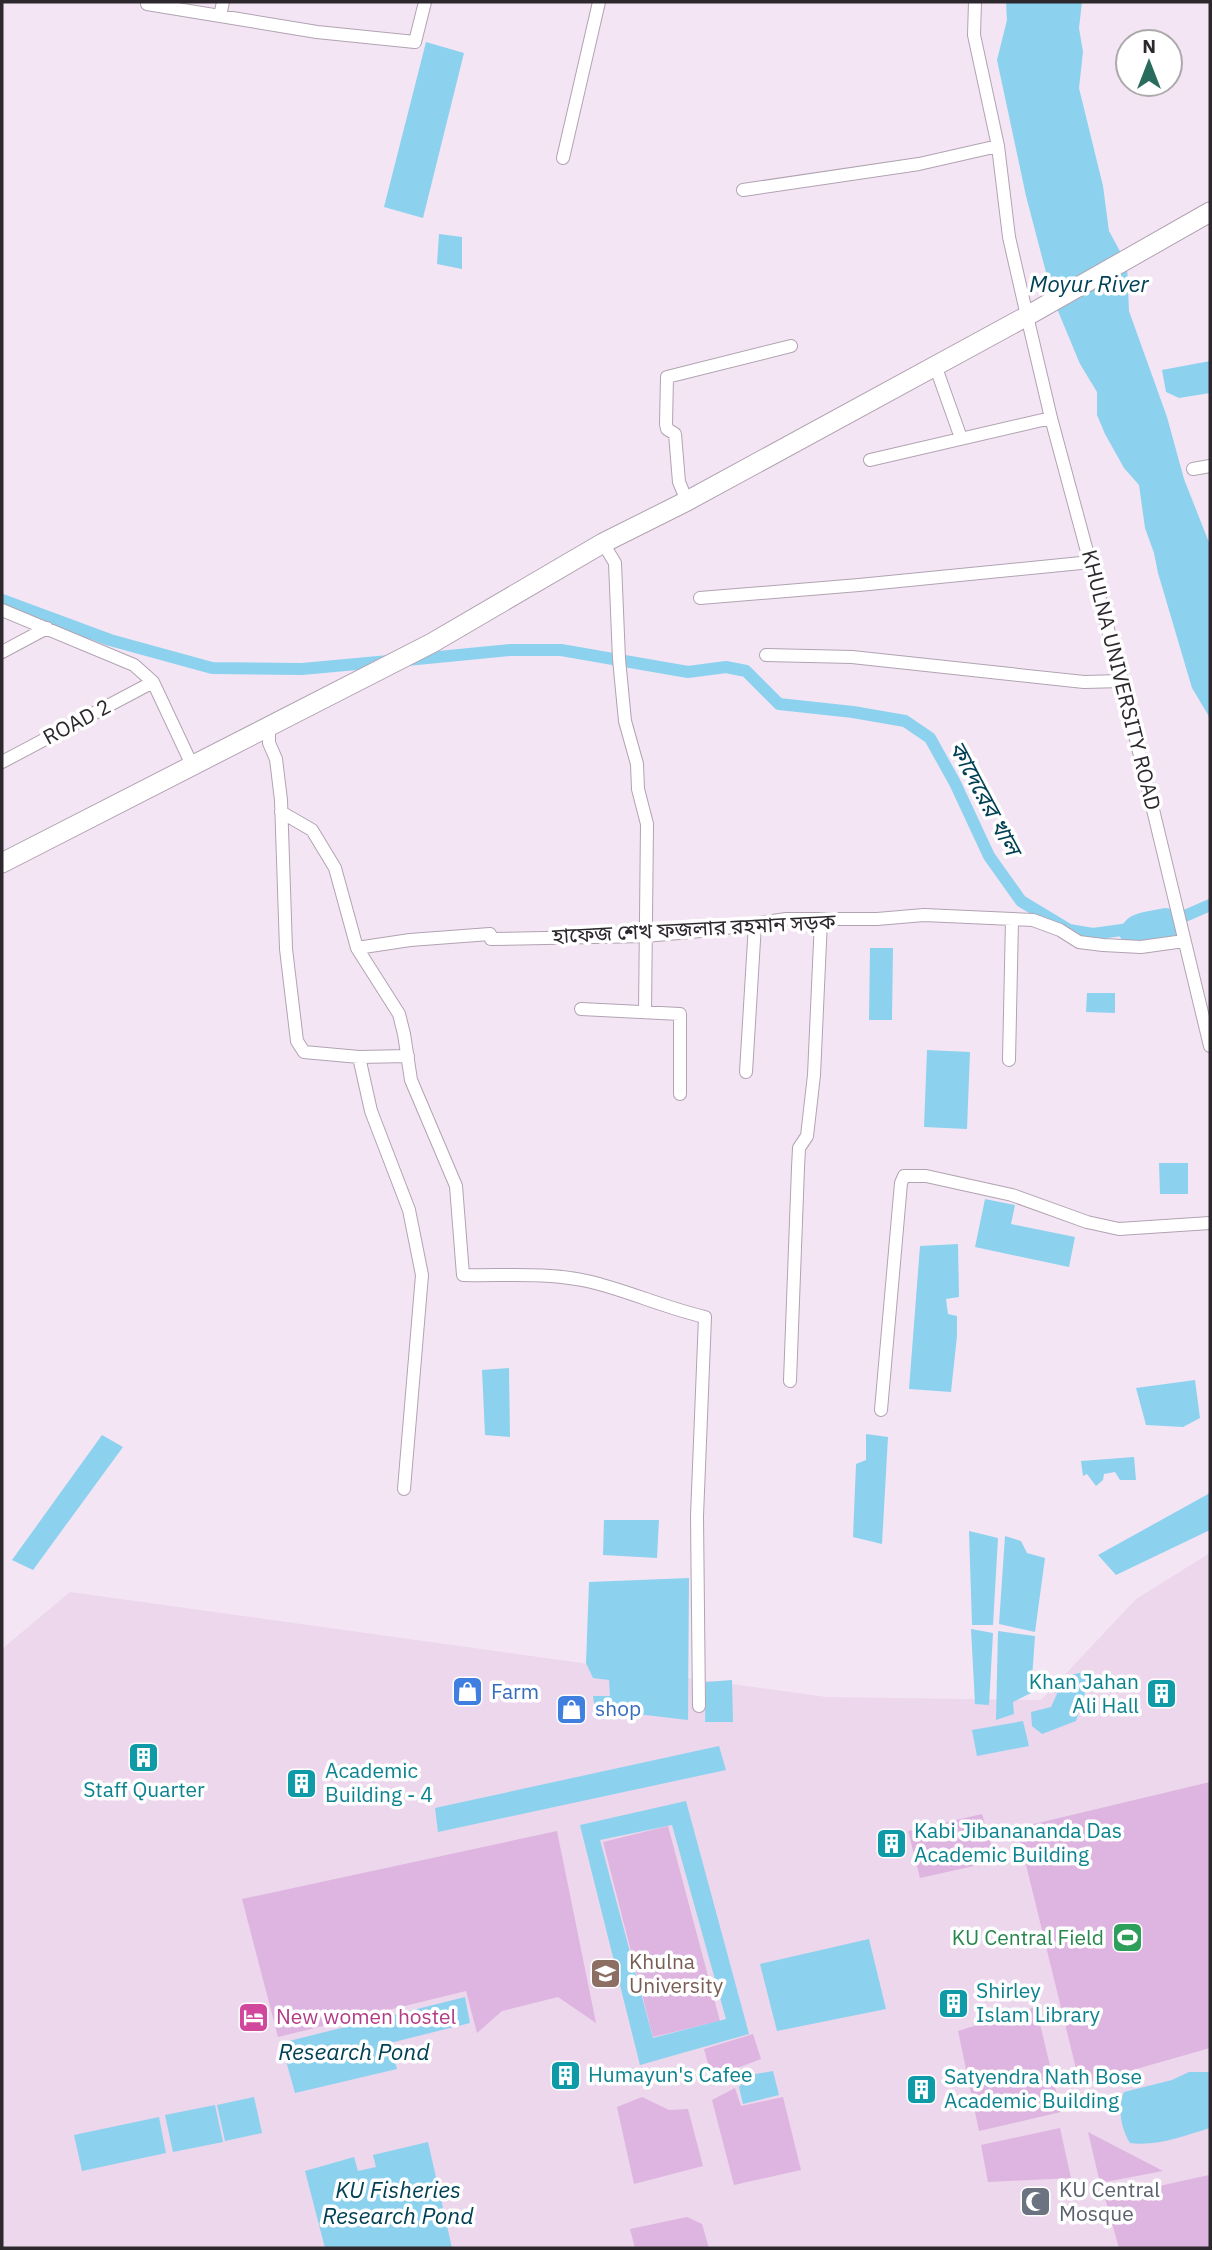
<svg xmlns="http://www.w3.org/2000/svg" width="1212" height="2250" viewBox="0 0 1212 2250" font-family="'IBM Plex Sans','Noto Sans Bengali',sans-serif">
	<rect width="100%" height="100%" fill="#f4e5f4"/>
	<path fill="#ecd7ec" d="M1210,1553V2248H2V1649L70,1592L826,1697L1041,1700L1136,1599Z"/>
	<path fill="#deb5e0" d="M1210,1782V2048L1080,2085L1017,1828Z
		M982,1814L996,1861L920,1878L908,1831Z
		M668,1826L720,2021L653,2037L603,1842Z
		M557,1831L596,2023L558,1997L502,2011L477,2033L466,1991L278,2037L242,1899Z
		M1036,2007L1061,2112L979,2131L958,2031Z
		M753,2034L761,2059L737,2068L714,2086L704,2049Z
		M735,2088L741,2106L783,2097L801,2170L734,2185L712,2100Z
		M642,2097L669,2110L688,2109L703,2166L634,2184L617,2107Z
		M1060,2128L1071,2178L988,2182L981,2145Z
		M1088,2132L1163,2171L1100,2183Z
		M1209,2175L1210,2248H1119L1105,2198Z
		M687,2217L702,2224L709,2248H635L630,2229Z"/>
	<path fill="#8cd2ef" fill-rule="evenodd" d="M1006,2H1082L1079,28L1083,52L1079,88L1103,186L1109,231L1127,264L1129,311L1167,417L1184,479L1210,545V718L1192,688L1158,573L1154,553L1145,528L1139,485L1124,468L1105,434L1097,415V392L1080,364L1053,299L1026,196L997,60L1007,20Z
		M426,42L464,53L423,218L384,207Z
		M439,234L462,237V269L437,264Z
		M1210,361V393L1179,398L1166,392L1162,370Z
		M1165,908L1174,909L1177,913L1173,921L1180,926L1177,935L1138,943L1124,942L1120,937C1121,911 1144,913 1165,908Z
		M870,948H893L892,1020H869Z
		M1087,993H1115V1013L1086,1012Z
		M927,1050L970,1052L967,1129L924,1127Z
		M1159,1163H1188V1194H1160Z
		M985,1199L1015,1205L1011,1224L1075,1237L1069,1267L975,1247Z
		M958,1244L959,1297L946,1299L948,1314L957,1316V1336L951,1392L909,1389L920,1246Z
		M509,1368L510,1437L485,1435L482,1370Z
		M1195,1380L1200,1418L1183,1427L1146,1425L1136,1388Z
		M866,1434L888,1437L882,1544L853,1537L856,1464L866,1460Z
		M102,1435L123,1447L33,1570L12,1560Z
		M1134,1457L1136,1480H1120L1115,1472L1104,1474L1103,1480L1096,1486L1087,1474L1083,1476L1081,1461Z
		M1210,1493V1530L1116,1575L1098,1555Z
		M604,1520H659L657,1558L603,1555Z
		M969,1531L998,1538L993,1625H972Z
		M1005,1536L1021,1541L1027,1553L1045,1558L1035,1632L999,1624Z
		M689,1578L688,1720L595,1709L593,1696H610L609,1680L593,1678L586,1663L589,1582Z
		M971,1629L993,1633L989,1705L975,1704Z
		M998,1631L1035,1636L1031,1693L1013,1702L1014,1714L996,1720Z
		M1084,1672L1090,1677L1076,1721L1042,1734L1032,1726L1031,1712L1051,1707L1065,1676Z
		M732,1680L733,1722H705L706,1682Z
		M1023,1721L1029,1746L977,1756L972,1730Z
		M719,1746L726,1770L438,1832L435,1808Z
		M686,1801L749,2034L640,2065L580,1825ZM672,1825L726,2019L653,2038L600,1840Z
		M869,1939L886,2009L777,2031L760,1964Z
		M465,1997L470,2023L390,2043L397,2069L295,2093L281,2043Z
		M773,2071L779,2095L743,2104L739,2087L750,2075Z
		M1189,2072H1210V2128C1186,2135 1156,2147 1130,2143C1121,2129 1117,2107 1124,2092L1172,2080Z
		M254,2097L262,2133L225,2141L217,2105Z
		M215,2105L223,2142L173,2152L165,2115Z
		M159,2117L166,2153L82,2171L74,2135Z
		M428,2142L452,2248H325L305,2171L354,2157L358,2171L376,2167L373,2155Z"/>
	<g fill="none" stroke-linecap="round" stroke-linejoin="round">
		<path stroke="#8cd2ef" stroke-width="12" d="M2,600L110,640L212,668L302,669L389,661
			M407,660L511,650H561L688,672L726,667L746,671L779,704L853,712L905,721L930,738L955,783L989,856L1021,901L1069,930L1093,934L1136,928
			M1171,922L1210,905"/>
		<defs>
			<path id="minor" d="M975,2L974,35L998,146L1009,237L1027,316L1051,418L1122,681L1210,1046
				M147,4L317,32L415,42L425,2
				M220,16L223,2
				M563,158L599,2
				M743,190L919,164L998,146
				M935,365L961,438
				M870,460L1051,418
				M1193,469L1210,466
				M687,501L679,482L675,434L667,429L666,424L667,377L791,346
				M603,543L615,563L619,659L625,721L637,764L638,789L647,824L645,1012
				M700,598L859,585L1091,562
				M2,610L134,665L153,682L192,765
				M2,652L47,628
				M766,655L852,657L1084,682L1122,681
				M269,725V743L276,759L281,800L286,949L297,1041L304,1052L359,1057L371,1111L409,1210L422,1275L404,1489
				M2,762L153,682
				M281,812L312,830L335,868L357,948L399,1014L404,1034L411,1080L456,1186L463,1275C504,1276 546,1272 587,1281C627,1290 665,1308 705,1317L697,1516L699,1706
				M357,948L410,940L490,934L491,939L645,936L712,930L786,919H877L924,915L1033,920L1060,930L1079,942L1103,945L1141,947L1184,941
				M581,1009L680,1014V1094
				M359,1057L408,1056
				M1009,1060L1012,920
				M746,1072L755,924
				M790,1381L798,1168L799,1148L807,1136L814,1075L821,920
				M881,1410L901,1183L904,1176H926L1012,1195L1087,1222L1119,1229L1210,1223"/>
			<path id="primary" d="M2,863L432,643L603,543L687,501L1027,316L1210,212"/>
		</defs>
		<use href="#minor" stroke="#b1a3b2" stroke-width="14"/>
		<use href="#primary" stroke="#b1a3b2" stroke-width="21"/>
		<use href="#minor" stroke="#fff" stroke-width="12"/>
		<use href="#primary" stroke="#fff" stroke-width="19"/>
	</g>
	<defs>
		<symbol id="shop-square" viewBox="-11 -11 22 22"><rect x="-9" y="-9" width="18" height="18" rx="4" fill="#3f7fe0" stroke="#fff"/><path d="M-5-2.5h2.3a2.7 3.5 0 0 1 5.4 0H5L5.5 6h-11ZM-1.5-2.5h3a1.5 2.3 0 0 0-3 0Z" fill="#fff"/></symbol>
		<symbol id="building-square" viewBox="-11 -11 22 22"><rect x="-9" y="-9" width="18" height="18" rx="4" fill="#0f9aa8" stroke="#fff"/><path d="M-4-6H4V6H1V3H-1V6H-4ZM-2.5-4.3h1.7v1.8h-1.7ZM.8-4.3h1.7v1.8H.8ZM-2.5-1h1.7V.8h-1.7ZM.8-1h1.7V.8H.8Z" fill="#fff"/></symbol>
		<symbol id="stadium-square" viewBox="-11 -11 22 22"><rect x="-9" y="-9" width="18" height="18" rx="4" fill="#2e9e5b" stroke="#fff"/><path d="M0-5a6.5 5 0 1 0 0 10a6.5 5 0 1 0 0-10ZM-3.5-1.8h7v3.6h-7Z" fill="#fff"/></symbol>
		<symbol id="university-square" viewBox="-11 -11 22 22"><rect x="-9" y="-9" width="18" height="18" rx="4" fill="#8d6e63" stroke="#fff"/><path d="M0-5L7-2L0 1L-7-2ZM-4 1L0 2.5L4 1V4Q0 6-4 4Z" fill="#fff"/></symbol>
		<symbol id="hotel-square" viewBox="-11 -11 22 22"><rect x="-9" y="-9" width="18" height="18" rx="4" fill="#d1479c" stroke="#fff"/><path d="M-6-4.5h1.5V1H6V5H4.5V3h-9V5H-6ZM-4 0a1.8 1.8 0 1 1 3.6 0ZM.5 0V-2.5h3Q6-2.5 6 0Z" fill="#fff"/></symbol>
		<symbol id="mosque-square" viewBox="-11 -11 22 22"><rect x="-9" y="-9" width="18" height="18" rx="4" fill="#6b7280" stroke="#fff"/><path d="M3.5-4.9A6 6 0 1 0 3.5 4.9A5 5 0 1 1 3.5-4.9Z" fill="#fff"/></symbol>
	</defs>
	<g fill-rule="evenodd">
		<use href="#shop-square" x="450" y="1674" width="35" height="35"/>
		<use href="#building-square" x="1144" y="1676" width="35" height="35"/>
		<use href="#shop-square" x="554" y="1692" width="35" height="35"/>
		<use href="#building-square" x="126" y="1740" width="35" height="35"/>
		<use href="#building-square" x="284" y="1766" width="35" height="35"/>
		<use href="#building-square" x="874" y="1826" width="35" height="35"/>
		<use href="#stadium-square" x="1110" y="1920" width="35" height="35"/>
		<use href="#university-square" x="588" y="1956" width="35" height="35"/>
		<use href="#building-square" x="936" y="1986" width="35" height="35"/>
		<use href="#hotel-square" x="236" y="2000" width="35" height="35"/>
		<use href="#building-square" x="548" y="2058" width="35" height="35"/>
		<use href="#building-square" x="904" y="2072" width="35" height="35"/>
		<use href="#mosque-square" x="1018" y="2184" width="35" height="35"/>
	</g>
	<g text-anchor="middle" stroke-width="7" stroke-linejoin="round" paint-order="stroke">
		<g font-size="21" fill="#2d282d" stroke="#fff">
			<text transform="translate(1121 680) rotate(76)" y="7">KHULNA UNIVERSITY ROAD</text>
			<text transform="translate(77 722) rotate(-28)" y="7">ROAD 2</text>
			<text transform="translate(694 929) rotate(-3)" y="7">হাফেজ শেখ ফজলার রহমান সড়ক</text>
		</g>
		<g font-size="21" fill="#0d838f" stroke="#fff" text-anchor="start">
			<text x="1139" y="1689" text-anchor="end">Khan Jahan<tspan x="1139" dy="24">Ali Hall</tspan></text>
			<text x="325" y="1778">Academic<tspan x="325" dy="24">Building - 4</tspan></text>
			<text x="144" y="1797" text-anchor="middle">Staff Quarter</text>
			<text x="914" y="1838">Kabi Jibanananda Das<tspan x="914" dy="24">Academic Building</tspan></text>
			<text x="976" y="1998">Shirley<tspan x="976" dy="24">Islam Library</tspan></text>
			<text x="588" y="2082">Humayun's Cafee</text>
			<text x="944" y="2084">Satyendra Nath Bose<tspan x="944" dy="24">Academic Building</tspan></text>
		</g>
		<g font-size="21" fill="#366cbe" stroke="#fff" text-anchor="start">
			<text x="491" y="1699">Farm</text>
			<text x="595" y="1716">shop</text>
		</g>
		<g font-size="21" fill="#27864d" stroke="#fff" text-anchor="end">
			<text x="1104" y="1945">KU Central Field</text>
		</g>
		<g font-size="21" fill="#785e54" stroke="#fff" text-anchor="start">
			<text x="629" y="1969">Khulna<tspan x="629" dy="24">University</tspan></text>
		</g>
		<g font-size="21" fill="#b23c85" stroke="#fff" text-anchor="start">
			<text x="276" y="2024">New women hostel</text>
		</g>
		<g font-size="21" fill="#5b616d" stroke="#fff" text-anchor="start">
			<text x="1059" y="2197">KU Central<tspan x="1059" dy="24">Mosque</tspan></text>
		</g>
		<g font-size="23" font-style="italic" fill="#014155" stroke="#fff">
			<text x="1089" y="292">Moyur River</text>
			<text transform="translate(985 798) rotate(62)" y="8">কাদেরের খাল</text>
			<text x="354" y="2060">Research Pond</text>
			<text x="398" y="2198">KU Fisheries<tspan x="398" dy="26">Research Pond</tspan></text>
		</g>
	</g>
	<rect width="1212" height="2250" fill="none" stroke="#2d282d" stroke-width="7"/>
	<g transform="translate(1149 63)"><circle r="33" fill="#ffffff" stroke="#aba9ab" stroke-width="2"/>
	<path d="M0-5L12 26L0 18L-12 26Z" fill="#296b5c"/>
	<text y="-10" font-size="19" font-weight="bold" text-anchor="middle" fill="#2d282d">N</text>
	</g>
</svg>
